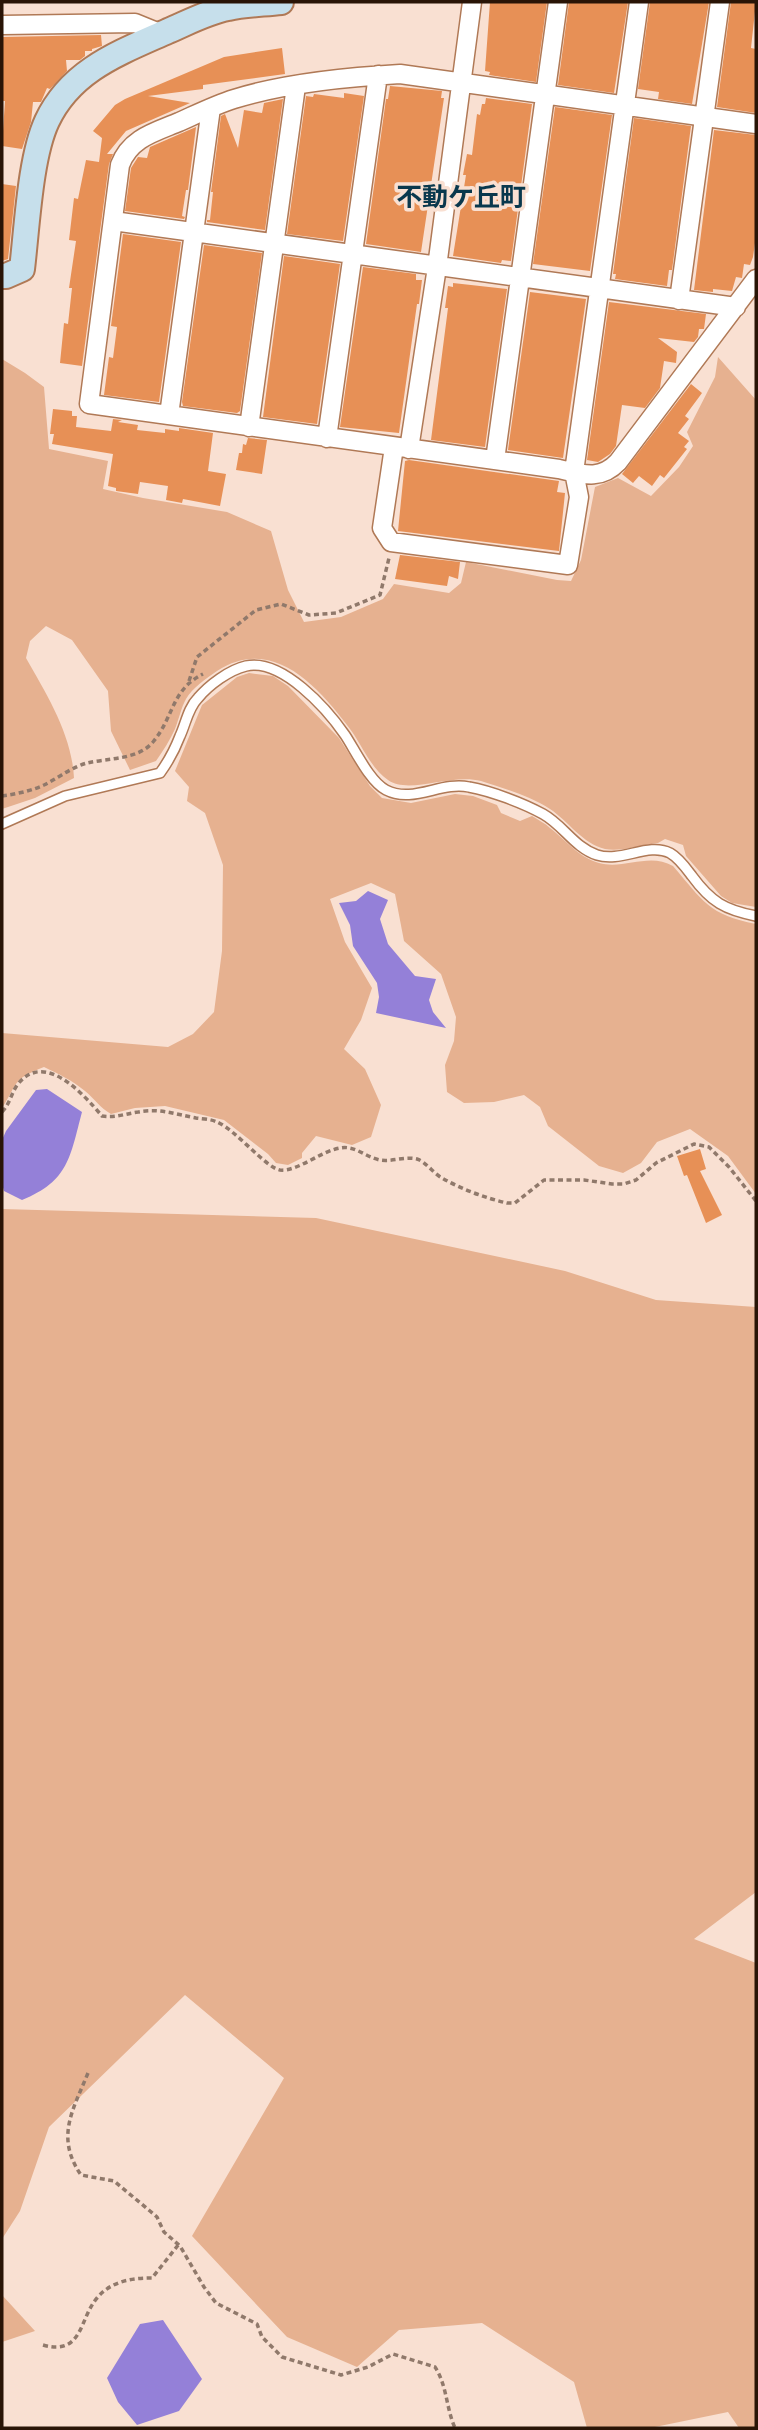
<svg xmlns="http://www.w3.org/2000/svg" width="758" height="2430" viewBox="0 0 758 2430" font-family="'Asap Condensed','Noto Sans JP',sans-serif">
	<rect width="100%" height="100%" fill="#f9e0d2"/>
	<path fill="#e6b190" d="M718,357L756,400V907L732,903L721,896L686,856L683,845L665,839L658,843C642,845 620,852 605,849C583,844 568,821 550,809C530,796 503,788 481,781C451,773 409,795 388,780C370,768 361,742 347,725C315,683 271,636 217,671C207,678 192,688 186,699C181,708 179,719 175,729C170,740 163,751 156,761L130,770L111,731L108,691L72,640L46,626L30,641L26,658C47,695 72,735 74,778L35,798L2,809V359L25,373L44,387L49,449L108,461L103,489L143,498L227,512L271,531L288,590L304,622L341,617L383,599L394,584L449,593L461,583L466,562L557,580L571,581L581,560L595,487L618,478L651,496L679,467L693,446L687,432L715,377Z
		M249,673L273,676L288,686L339,738L370,786L382,798L411,803L455,794L473,796L497,805L501,813L520,821L532,816C538,820 545,823 550,828C566,840 578,857 599,863C624,870 649,852 673,866C703,901 709,915 756,924V1194L728,1156L690,1129L657,1142L641,1163L623,1173L599,1166L548,1126L540,1107L524,1095L494,1102L464,1103L447,1092L445,1065L454,1041L456,1017L441,974L404,941L395,894L371,883L330,899L345,942L372,988L361,1020L344,1049L365,1069L381,1105L371,1137L352,1145L316,1136L302,1153V1158L288,1165L276,1163L268,1154L224,1120L165,1106L135,1108L111,1114C100,1108 95,1099 85,1091C73,1081 59,1074 44,1067C11,1080 19,1082 2,1108V1033L168,1047L193,1034L214,1012L222,951L223,865L205,813L187,801L189,787L175,771L202,705L237,677Z
		M2,1209L316,1218L565,1271L656,1300L756,1307V1892L694,1939L756,1963V2428H739L728,2412L650,2428H587L574,2382L482,2323L399,2330L357,2367L287,2337L192,2236L284,2078L185,1995L49,2127L20,2211L2,2239Z
		M2,2295L35,2331L2,2342Z"/>
	<path fill="#9480d8" d="M368,891L388,900L380,919L388,944L415,976L436,979L429,1000L433,1012L446,1028L376,1013L379,997L377,983L353,946L350,925L339,903L356,901Z
		M47,1089L82,1112C70,1157 69,1181 22,1200L4,1191L2,1184V1140L6,1131L36,1090Z
		M163,2320L202,2379L179,2411L137,2425L118,2402L107,2378L140,2324Z"/>
	<path fill="#e79056" d="M490,2H547L536,82L489,75L490,72L485,71Z
		M569,2H628L614,93L558,85Z
		M650,2H709L692,104L658,99L659,92L638,89Z
		M731,2H756L751,48L756,49V113L717,107Z
		M101,35L102,46L92,49V51H85V56L80,60H66L67,71L50,89L47,88L41,102H33L31,122L22,149L2,146L5,101H2L3,37Z
		M282,48L285,74L203,85V89L148,96L190,103L126,131L107,154H113L109,164L82,366L60,363L64,323L68,324L72,288H69L76,241L69,240L74,198L78,199L86,160L99,162L102,138L93,131L115,105L125,99L224,57Z
		M390,86L442,91L441,98H444L421,252L366,244L386,99H388Z
		M344,93L364,96L343,241L287,234L306,96L313,97L314,94L344,98Z
		M486,98L532,104L511,261L502,260L501,263L453,256L466,175H463L467,154L472,155L477,114L480,115L482,104H485Z
		M283,99L265,230L207,222V220H210L213,192H211L221,116L225,114L238,148L244,110L262,113L264,103Z
		M555,107L612,115L590,271L533,264Z
		M634,118L691,126L672,270H669L667,286L615,279L616,274H613Z
		M196,127L188,190H186L182,216L185,217L184,219L125,211L131,168L138,157L147,158L150,147Z
		M714,130L756,135V236L753,257L750,265L744,264L742,278L736,277L732,291L713,289V292L694,290Z
		M2,184L16,186L8,259L2,261Z
		M123,234L181,242L159,402L104,395L109,357L113,358L117,327L111,326Z
		M204,245L262,253L240,411L237,413L183,406L182,402Z
		M284,256L340,264L317,424L263,417Z
		M363,267L416,274V280H422L419,304H417L399,433L340,427Z
		M453,283L507,289L485,447L431,440L448,308H445L448,286L453,287Z
		M530,292L586,299L563,458L508,450Z
		M609,302L706,314L704,329H699L698,337L694,342L658,338L677,352L676,363L664,361L660,388L645,408L622,405L616,446L610,454L598,462L587,460Z
		M691,384L702,393L685,416L689,419L678,433L689,441L684,447L687,449L664,478L660,475L652,486L639,476L633,483L622,474Z
		M53,409L72,411V416H77L76,427L111,431L113,419L122,420L118,422L138,425L137,430L165,433V429L179,431V428L213,433L208,471L226,474L220,506L183,499L182,503L166,500L168,486L140,482L138,494L116,491V488L108,486L113,454L52,444L54,434H50Z
		M248,438L267,440L262,474L236,470L239,453H242L243,444L246,445Z
		M409,460L559,481L557,492L565,493L559,551L398,531L405,461Z
		M400,555L460,562L458,579L449,576L447,586L395,579Z
		M700,1149L706,1169L700,1171L722,1215L706,1223L687,1175L684,1176L677,1156Z"/>
	<g fill="none" stroke-linecap="round" stroke-linejoin="round">
		<defs>
			<path id="lane" d="M2,824L65,796L160,773C168,762 175,749 180,736C186,723 188,708 198,698C209,685 229,670 246,666C282,658 327,709 345,735C355,750 370,782 386,790C413,804 441,781 469,787C491,791 523,803 543,814C563,825 575,848 597,855C621,863 648,842 670,853C679,858 686,868 692,876C711,902 725,910 756,916"/>
			<path id="street" d="M2,25L135,23L162,34
				M756,124L400,74C347,77 285,83 234,99C215,105 197,114 179,122C155,132 130,138 120,165L89,404L559,469C582,474 600,481 618,462L756,279
				M113,221L736,307
				M679,300L720,2
				M169,415L211,108
				M249,427L296,86
				M327,438L378,75
				M394,447L382,528L391,542L568,565L579,497L574,472L639,2
				M409,449L437,267L472,2
				M495,460L558,2"/>
			<path id="secondary" d="M2,276H6L22,269C27,228 30,157 47,121C71,70 119,53 168,31C187,23 207,12 228,8C245,4 264,4 281,2"/>
		</defs>
		<use href="#lane" stroke="#b07956" stroke-width="12"/>
		<use href="#street" stroke="#b07956" stroke-width="21"/>
		<use href="#secondary" stroke="#b07956" stroke-width="28"/>
		<path stroke="#90796b" stroke-width="3.5" stroke-dasharray="5 3.5" stroke-linecap="butt" d="M189,681L197,657L256,610L281,604L309,615L336,613L380,595L389,558
			M2,796C16,794 31,791 44,785C58,778 72,767 87,763C108,758 138,760 153,742C174,717 171,690 203,674
			M2,1112C10,1104 11,1093 18,1084C45,1050 84,1095 102,1116C116,1118 124,1114 138,1112C159,1108 175,1114 196,1118C202,1119 211,1119 217,1122C236,1130 266,1168 280,1170C297,1172 321,1151 340,1148C355,1145 365,1157 380,1160C392,1162 405,1156 417,1159C426,1162 433,1173 442,1178C461,1189 485,1198 507,1203H515L544,1180H584L612,1184H624L636,1180L656,1163L694,1144L709,1147L729,1167L756,1201
			M88,2073C73,2110 55,2137 81,2175L114,2181L150,2211L157,2217L164,2232L180,2246L204,2287L216,2303L257,2324L262,2337L282,2357L341,2375L368,2367L393,2354L435,2367C447,2385 446,2408 455,2428
			M43,2345C83,2356 79,2319 97,2298C111,2281 132,2278 152,2278L179,2244"/>
		<use href="#lane" stroke="#fff" stroke-width="9"/>
		<use href="#street" stroke="#fff" stroke-width="18"/>
		<use href="#secondary" stroke="#c6dfeb" stroke-width="24"/>
	</g>
	<g text-anchor="middle" stroke-width="7" stroke-linejoin="round" paint-order="stroke">
		<g font-size="26" font-weight="bold" fill="#09384d" stroke="#f9e0d2">
			<text x="461" y="206">不動ケ丘町</text>
		</g>
	</g>
	<rect width="758" height="2430" fill="none" stroke="#291406" stroke-width="7"/>
</svg>
